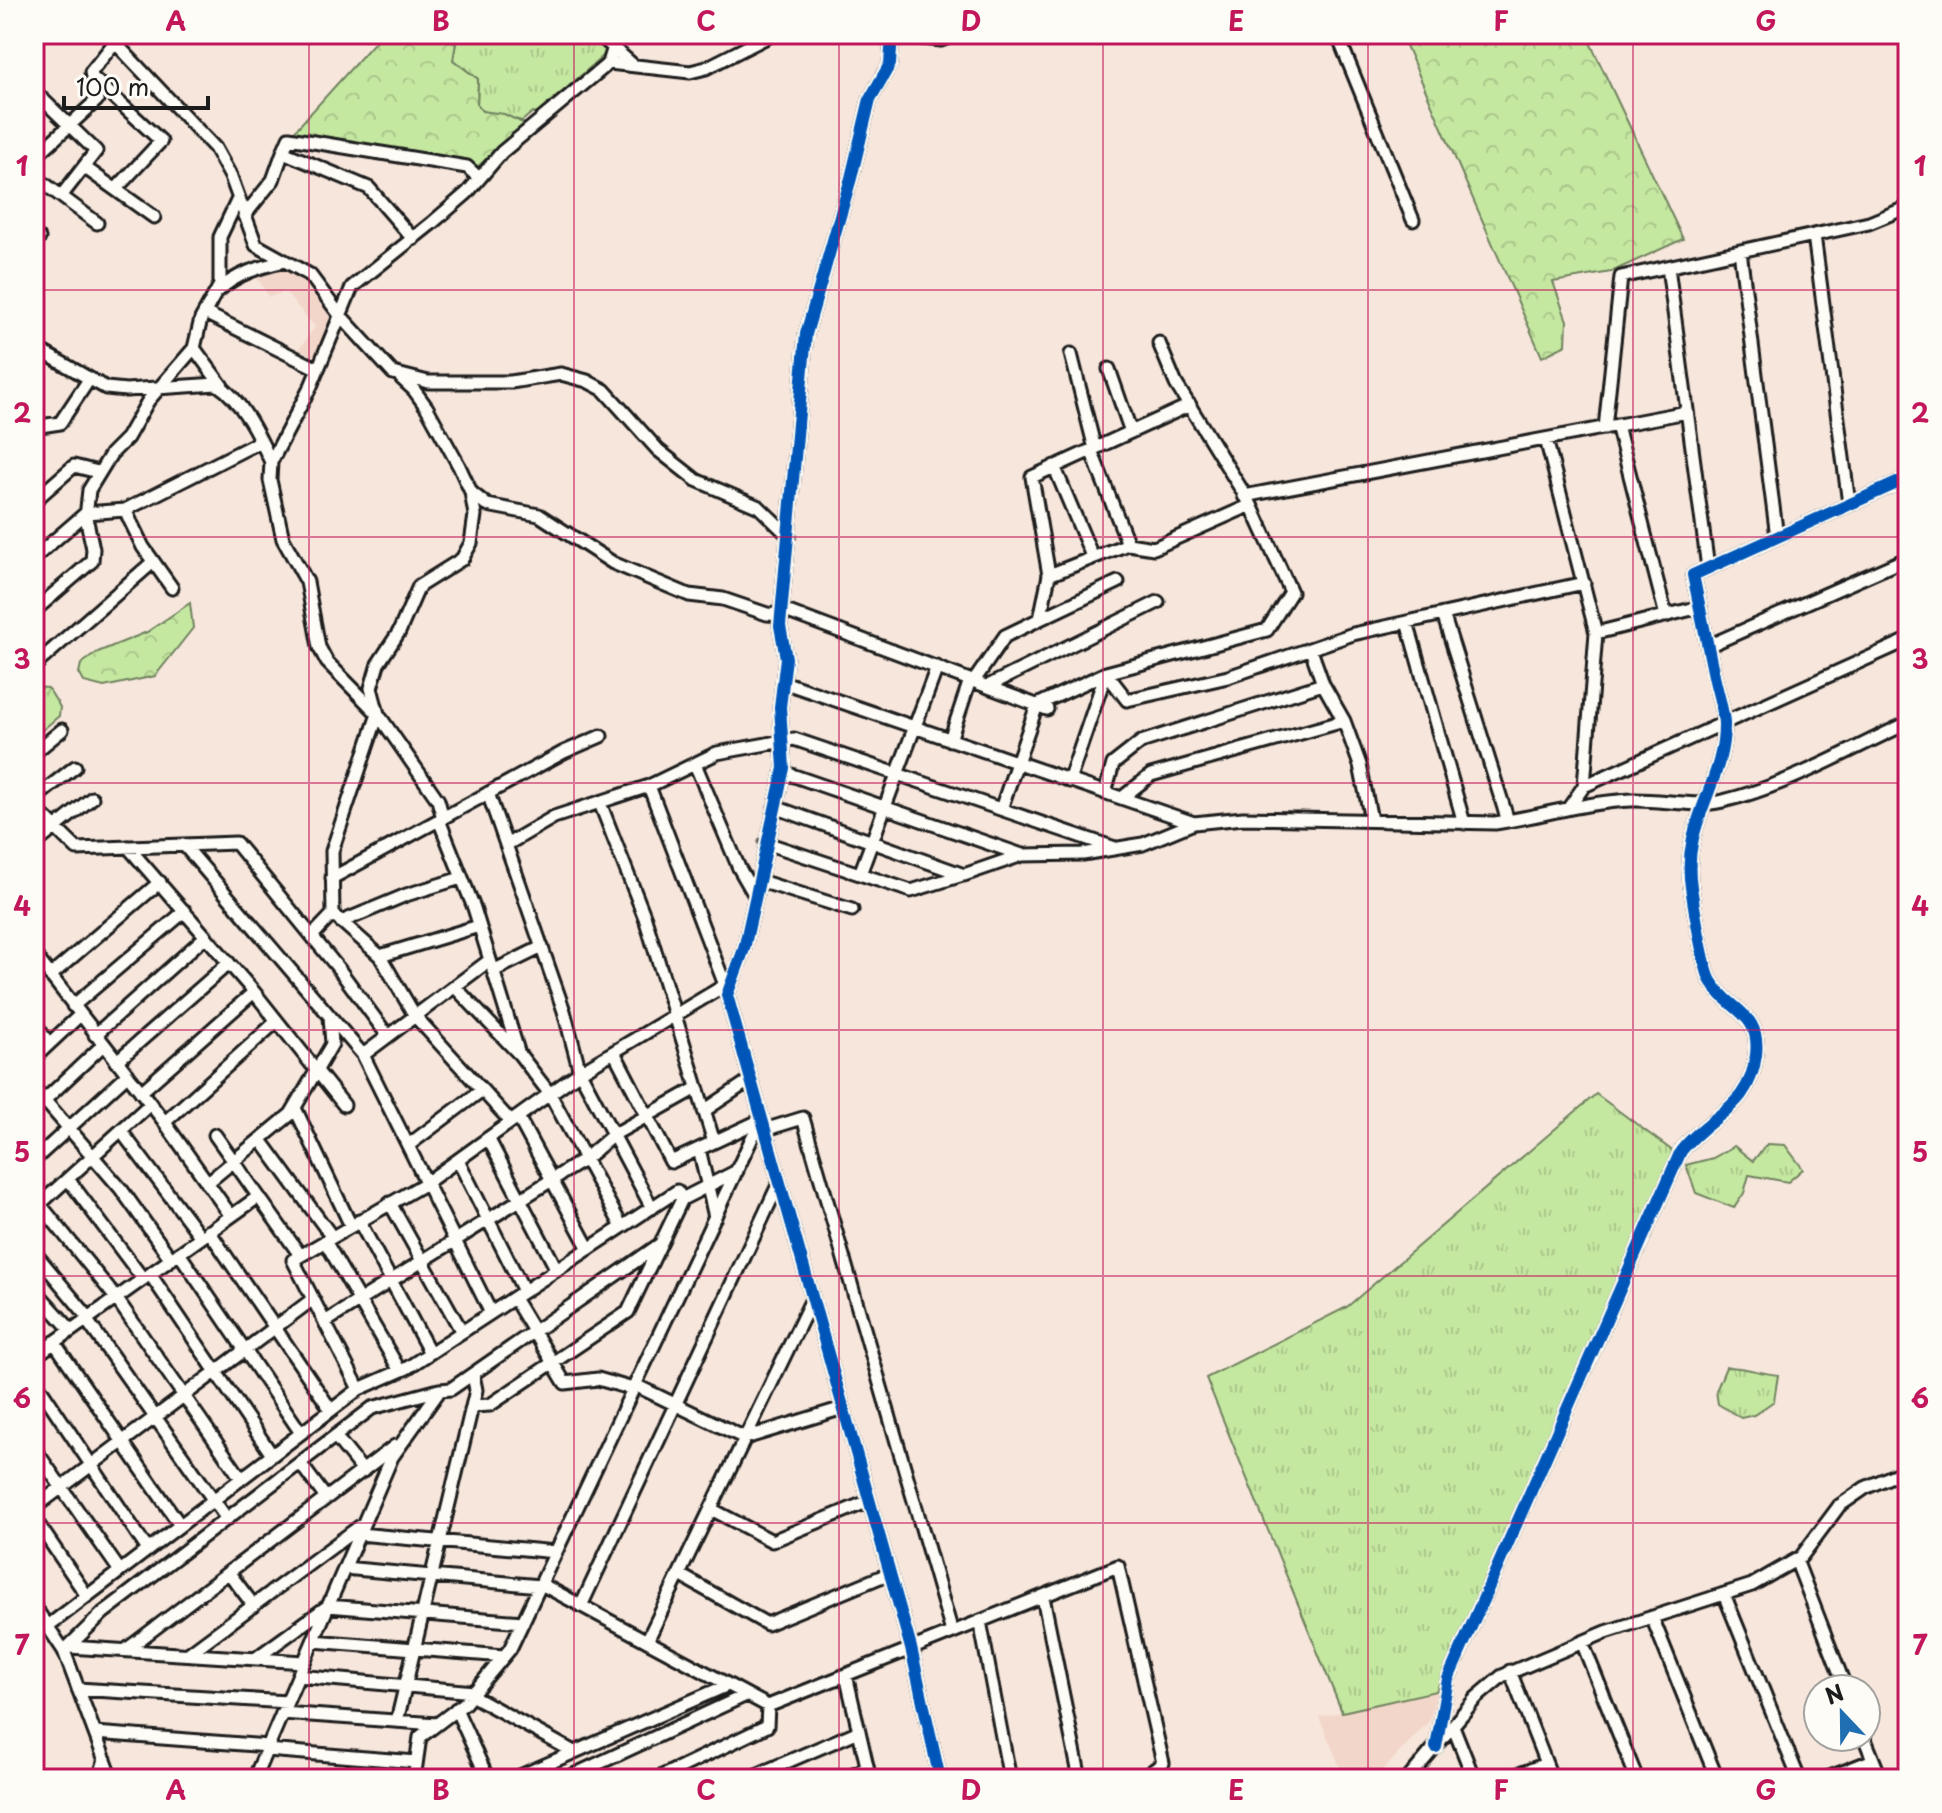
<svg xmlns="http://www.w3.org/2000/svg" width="1942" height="1813" viewBox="0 0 1942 1813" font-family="'Playpen Sans',sans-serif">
	<defs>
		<pattern id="grass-tufts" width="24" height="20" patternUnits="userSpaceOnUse" patternTransform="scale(2)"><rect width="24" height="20" fill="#c5e8a1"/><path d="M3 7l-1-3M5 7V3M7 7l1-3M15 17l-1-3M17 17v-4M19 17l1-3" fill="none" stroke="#a9c68a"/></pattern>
		<pattern id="forest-crowns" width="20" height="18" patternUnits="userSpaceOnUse" patternTransform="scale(2)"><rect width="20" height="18" fill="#c5e8a1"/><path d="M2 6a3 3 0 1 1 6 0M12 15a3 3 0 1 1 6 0" fill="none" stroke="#a9c68a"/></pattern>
	</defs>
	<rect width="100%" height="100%" fill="#f7e6dc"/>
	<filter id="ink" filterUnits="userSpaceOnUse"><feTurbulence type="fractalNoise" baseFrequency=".0125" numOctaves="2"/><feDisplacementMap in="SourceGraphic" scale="16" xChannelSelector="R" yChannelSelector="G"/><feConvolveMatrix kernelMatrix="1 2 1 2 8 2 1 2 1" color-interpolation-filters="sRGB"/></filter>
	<g filter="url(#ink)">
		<path fill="#f2d6c9" d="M285,261L310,275L339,314L322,361L299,349L315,327L285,292L269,297L252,270Z
			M1436,1691L1430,1720L1380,1773L1366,1779H1345L1319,1717Z"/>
		<path fill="url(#grass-tufts)" stroke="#70825e" stroke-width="2" d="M443,34H583L611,49L536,115L533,112L522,121L482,111L477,105L478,79L453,60L456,43Z
			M1596,1094L1674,1152L1436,1691L1342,1712L1206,1378L1347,1307Z
			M1767,1144L1785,1145L1803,1169L1788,1182L1749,1175L1744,1193L1734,1208L1696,1193L1686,1165L1713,1158L1734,1146L1753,1161Z
			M1726,1367C1745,1367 1759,1373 1778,1375L1774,1401L1754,1415L1741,1418L1718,1404L1716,1391Z"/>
		<path fill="url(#forest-crowns)" stroke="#70825e" stroke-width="2" d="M382,34H443L456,43L453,60L478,79L477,105L482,111L504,114L525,124L476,168L471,163L291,135Z
			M1401,34H1586L1683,239L1611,272L1553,282L1567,321L1566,345L1542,357Z
			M190,603L193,628L155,676L104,687L84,682L79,673L81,664L98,652L147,632Z
			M34,687L48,688L60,707L59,716L40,732L34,727Z"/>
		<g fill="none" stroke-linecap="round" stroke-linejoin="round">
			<defs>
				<path id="minor" d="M107,34L215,148L231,177L256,245L310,275L339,314L393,373L428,382H511L561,374L587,381L604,390L658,450L696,480L759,507L789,536
					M598,34L633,65
					M887,34L941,40L957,34
					M892,34L890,64L870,99L851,178L806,334L780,626L786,658L780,707L784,768L744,949L727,995L911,1648L940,1779
					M1337,34L1413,220
					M609,63L690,72L706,68L773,34
					M92,77L161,141L116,189
					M34,91L96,151L62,195
					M34,158L97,100L91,72L115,42
					M84,167L154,217
					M34,176L97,223
					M244,216L273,180L283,152
					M34,235L39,238L34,247
					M1814,235L1849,504
					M413,239L369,188L283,152L289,138L467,167L479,178
					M1740,251L1777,537
					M1668,267L1708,568
					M218,291C237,273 260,267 285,261
					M205,313L318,369
					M34,347L106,388L126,390L217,384C242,400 259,436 271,462
					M194,348L222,386
					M1071,354L1095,449
					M1109,369L1131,432
					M1617,425L1666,616
					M34,427L60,423L88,381
					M1605,428L1621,277L1869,223L1908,207
					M1546,439L1596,633L1584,786L1570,806
					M1091,450L1128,544
					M1054,466L1092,556
					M472,493L487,505L539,515L613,563L689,595L723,599L767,614L782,615
					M1244,496L1687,412
					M34,501L74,466L98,472
					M34,558L86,513L125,510
					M1049,575L1032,477L1190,405
					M172,588L143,547L125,510L261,441
					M783,610L1047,709
					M34,611L92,561L93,549L86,517L89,490L111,454L127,438L148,401L194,348L201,319L220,285V237L238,199
					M1443,614L1508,821
					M1040,619L1118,582
					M1407,622L1464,823
					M1596,633L1700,607
					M1708,646L1908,558
					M1311,650L1323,684L1344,721L1360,765L1371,820
					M34,666L153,562
					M1106,673L1127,700L1228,677L1353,634L1584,583
					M974,681L1005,636L1040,619L1049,575L1128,544L1154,548L1251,505
					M783,682L1194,823L1243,818L1495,823C1541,816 1585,802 1632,800C1662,799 1694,808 1723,801C1788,786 1848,750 1908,723
					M988,686L1158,602
					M950,740L970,680
					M34,753L62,730
					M695,764L739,868L754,894
					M783,772L1022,855L1083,854L1143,844L1194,823
					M1069,781L1106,673
					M649,786L725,985
					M1584,786L1908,640
					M488,793L564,1011L580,1072L652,1208
					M1105,793L1113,764L1141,742L1323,684
					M1123,797L1151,775L1344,721
					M34,799L75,767
					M600,803L645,918L714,1142
					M34,807L77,849L236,843L338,968L388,1036
					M775,807L964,875L1022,855
					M1001,809L1037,705L1106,673L1267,630L1291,592L1251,505L1176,384L1159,343
					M443,818L438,800L378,714L327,662L319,647L307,582L283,539L270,480L271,462L311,386L352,287L432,223L467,193L502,152L609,63L618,34
					M439,820L474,908L518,1051
					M766,843L911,891L963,875
					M34,845L92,798
					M184,845L363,1055L491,1313
					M506,845L554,817L649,786L717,753L794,739L1115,848
					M128,847L254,992L344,1105
					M860,874L937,667
					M332,878L564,752L601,736
					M757,880L852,910
					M333,914L380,956L415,1016L511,1122
					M341,922L406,895L461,878
					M312,936L333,914L332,851L378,714L371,688L378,664L399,632L419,586L462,559L471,543L475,515L471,492L459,466L427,408L414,390L401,378
					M34,954L163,1120L231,1216
					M380,956L479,926
					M493,971L542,947
					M50,976L160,882
					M455,987L520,1055L550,1094L622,1227
					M73,1006L185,911
					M34,1022L49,1044
					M95,1035L206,936
					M614,1052L671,1162L761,1120
					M363,1055L490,960
					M34,1058L80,1015
					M116,1062L229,963
					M34,1088L121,1189L171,1259
					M141,1092L254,992
					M295,1108L351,1226
					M34,1110L103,1045
					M704,1111L750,1080
					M518,1117L589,1249
					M165,1122L277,1021
					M764,1130L803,1118L952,1632
					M121,1131L201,1237
					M215,1135L300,1255
					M488,1138L557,1270
					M261,1140L332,1237
					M410,1144L482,1090
					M699,1149L715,1217
					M34,1160L127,1075
					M458,1160L524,1291
					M68,1179L143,1279
					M207,1183L291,1114L332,1044L330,1016
					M34,1197L116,1298L241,1478
					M682,1199L737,1171
					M390,1203L462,1332
					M40,1204L150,1104
					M359,1221L430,1353
					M209,1231L331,1410
					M325,1241L400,1371
					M34,1252L89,1318
					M179,1253L301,1433
					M150,1274L272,1455
					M34,1289L71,1330
					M514,1298L565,1383L598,1379L633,1389
					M86,1319L227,1519
					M325,1322L585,1159L613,1135L697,1088
					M54,1342L180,1525
					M34,1357L258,1197
					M34,1379L148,1550
					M635,1385L745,1438L843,1408
					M359,1389L293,1260L426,1183L580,1072L732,981
					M335,1436L363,1471
					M34,1448L120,1571
					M300,1463L326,1498
					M34,1508L313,1299
					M711,1509L772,1541L869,1501
					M34,1518L87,1596
					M359,1534L556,1552
					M1796,1560L1846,1689
					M344,1568L540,1586
					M229,1573L254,1606
					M680,1575L767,1624L890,1573
					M541,1584L768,1706L1118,1566L1163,1763L1142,1779
					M1724,1594L1799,1779
					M1043,1597L1080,1779
					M34,1606L64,1651L112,1779
					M581,1606L779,1183
					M1652,1617L1717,1779
					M980,1621L1010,1779
					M48,1626L359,1389L407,1368L677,1191L682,1199L628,1312L490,1405L473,1406
					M313,1641L504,1656
					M647,1641L812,1299
					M1582,1642L1637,1779
					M69,1647L304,1662
					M126,1650L395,1446
					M64,1651L103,1613L372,1408L439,1390
					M188,1654L363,1524
					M255,1659L328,1606L523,1622
					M1510,1671L1552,1779
					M846,1675L870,1779
					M298,1676L474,1692
					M78,1689L287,1702
					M471,1695L574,1752
					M456,1709L488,1779
					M282,1713L437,1724
					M397,1721L476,1390L473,1375
					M1453,1726L1474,1779
					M95,1733L268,1746
					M1864,1737L1881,1779
					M1436,1747L1448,1679L1681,1151C1712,1112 1749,1110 1756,1055C1761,1011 1729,1012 1711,981C1703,967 1694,906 1691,887C1681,822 1725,784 1724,723C1723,708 1717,691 1714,676C1707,642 1700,608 1693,575L1908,478
					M267,1750L416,1762
					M34,1772L40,1779
					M99,1779L105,1759
					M254,1779L392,1457L440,1390L451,1389L659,1245
					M414,1779L420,1737L465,1703L510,1649L761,1119
					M513,1779L728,1685
					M565,1779L746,1695
					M656,1779L767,1726L768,1706
					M747,1779L859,1731
					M842,1779L867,1768
					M1408,1779L1476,1698L1502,1676L1606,1632L1752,1585L1801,1557L1839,1506L1865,1488L1908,1469
					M1506,1779L1546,1764
					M1825,1779L1873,1760"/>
			</defs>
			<use href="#minor" stroke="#1c1c1c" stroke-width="17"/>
			<use href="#minor" stroke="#fdfcf7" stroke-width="11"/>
			<defs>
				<path id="cycleway" d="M892,34L890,64L870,99L851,178L806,334L780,626L786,658L780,707L784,768L744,949L727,995L911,1648L940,1779
					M1436,1747L1448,1679L1681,1151C1712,1112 1749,1110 1756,1055C1761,1011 1729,1012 1711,981C1703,967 1694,906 1691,887C1681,822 1725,784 1724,723C1723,708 1717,691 1714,676C1707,642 1700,608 1693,575L1908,478"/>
			</defs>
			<use href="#cycleway" stroke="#fdfcf7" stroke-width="17"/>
			<use href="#cycleway" stroke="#0057b8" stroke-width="12"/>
		</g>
	</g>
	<path fill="none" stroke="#c2185b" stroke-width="2" stroke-opacity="0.55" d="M309,34V1779M574,34V1779M839,34V1779M1103,34V1779M1368,34V1779M1633,34V1779M34,290H1908M34,537H1908M34,783H1908M34,1030H1908M34,1276H1908M34,1523H1908"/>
	<rect width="1942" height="1813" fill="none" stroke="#fdfcf7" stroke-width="88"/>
	<g transform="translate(1842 1713) rotate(338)"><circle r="38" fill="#fdfcf7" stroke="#a3a29f" stroke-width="2"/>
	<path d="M0-6L14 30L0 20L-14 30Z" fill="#1f6fb2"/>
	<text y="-12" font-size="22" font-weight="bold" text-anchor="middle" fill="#1c1c1c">N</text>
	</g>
	<path d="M64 96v12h144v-12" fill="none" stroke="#1c1c1c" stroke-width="4"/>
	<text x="76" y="96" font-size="24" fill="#1c1c1c" stroke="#fdfcf7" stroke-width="6" paint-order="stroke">100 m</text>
	<rect x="44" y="44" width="1854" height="1725" fill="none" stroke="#c2185b" stroke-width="3"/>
	<g font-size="26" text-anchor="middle" font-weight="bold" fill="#c2185b">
		<text x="176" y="31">A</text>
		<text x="441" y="31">B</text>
		<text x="706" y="31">C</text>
		<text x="971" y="31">D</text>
		<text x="1236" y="31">E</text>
		<text x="1501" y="31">F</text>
		<text x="1766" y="31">G</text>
		<text x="22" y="176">1</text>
		<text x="1920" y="176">1</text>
		<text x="22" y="423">2</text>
		<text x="1920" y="423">2</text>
		<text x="22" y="669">3</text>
		<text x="1920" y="669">3</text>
		<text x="22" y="916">4</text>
		<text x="1920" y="916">4</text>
		<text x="22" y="1162">5</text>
		<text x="1920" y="1162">5</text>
		<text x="22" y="1408">6</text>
		<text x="1920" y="1408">6</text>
		<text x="22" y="1655">7</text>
		<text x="1920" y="1655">7</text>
		<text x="176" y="1800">A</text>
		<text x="441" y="1800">B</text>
		<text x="706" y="1800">C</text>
		<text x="971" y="1800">D</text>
		<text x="1236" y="1800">E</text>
		<text x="1501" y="1800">F</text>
		<text x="1766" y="1800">G</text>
	</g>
</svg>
